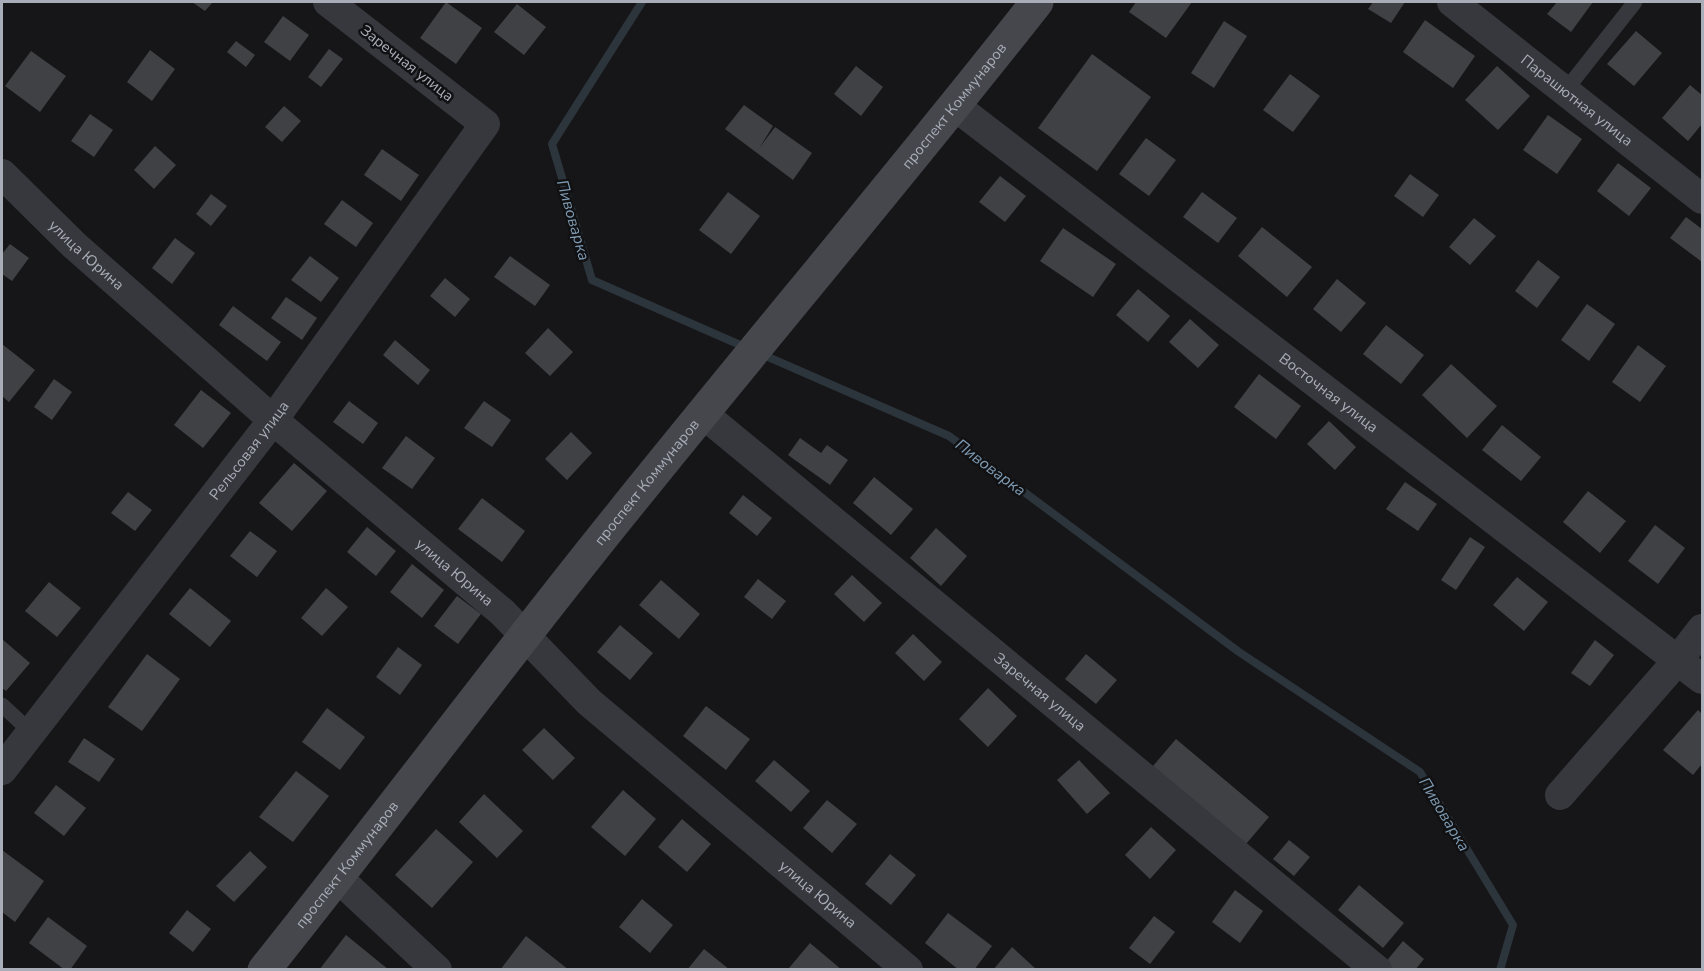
<svg xmlns="http://www.w3.org/2000/svg" width="1704" height="971" viewBox="0 0 1704 971" font-family="'Nunito Sans',sans-serif">
	<rect width="100%" height="100%" fill="#161618"/>
	<g fill="none" stroke-linecap="round" stroke-linejoin="round">
		<path stroke="#2c353c" stroke-width="8" d="M642,2L552,144L592,280L747,348
			M761,354L949,436L1239,652L1420,772L1513,925L1500,970"/>
	</g>
	<path fill="#404145" d="M192,2H213L205,11Z
		M446,2L482,28L456,64L420,38Z
		M1136,2H1192L1166,38L1129,12Z
		M1373,2H1405L1391,23L1368,9Z
		M1557,2H1593L1571,32L1547,14Z
		M517,4L546,27L524,55L494,32Z
		M283,16L309,35L290,61L264,42Z
		M1425,20L1475,56L1453,88L1403,52Z
		M1224,21L1247,36L1214,88L1191,73Z
		M1636,31L1662,53L1634,86L1607,64Z
		M236,41L255,55L246,67L227,52Z
		M329,49L343,59L321,87L308,77Z
		M150,50L175,69L152,101L127,82Z
		M31,51L66,76L40,112L5,86Z
		M1092,54L1151,97L1097,171L1038,128Z
		M856,66L883,87L861,116L834,94Z
		M1497,66L1530,96L1498,130L1465,100Z
		M1290,74L1320,96L1293,132L1263,110Z
		M1690,85L1702,95V124L1688,141L1662,118Z
		M744,105L773,126L760,147L775,127L812,153L793,180L725,129Z
		M284,106L301,121L282,142L265,127Z
		M90,114L113,130L94,157L71,141Z
		M1548,115L1582,139L1557,174L1523,150Z
		M1146,138L1176,160L1149,196L1119,174Z
		M155,146L176,165L154,189L134,170Z
		M382,149L419,175L401,201L364,175Z
		M1618,163L1651,188L1629,216L1597,191Z
		M1410,174L1439,195L1423,217L1394,196Z
		M1000,176L1026,196L1005,222L979,202Z
		M728,192L760,216L731,254L699,230Z
		M1202,192L1237,218L1218,243L1183,217Z
		M211,194L227,206L211,226L196,214Z
		M342,200L373,223L356,247L324,224Z
		M1686,217L1702,229V262L1670,238Z
		M1474,218L1496,236L1470,265L1449,247Z
		M1262,227L1312,267L1287,297L1238,256Z
		M1063,228L1116,264L1093,297L1040,261Z
		M175,238L195,253L172,284L152,268Z
		M10,244L29,258L12,281L2,274V254Z
		M310,256L339,278L321,302L291,280Z
		M510,256L550,285L535,306L494,277Z
		M1538,260L1560,277L1537,308L1515,291Z
		M445,278L470,299L455,317L430,296Z
		M1337,279L1366,303L1341,332L1313,309Z
		M1138,289L1170,316L1148,342L1116,315Z
		M286,297L317,318L302,340L271,318Z
		M1587,304L1615,324L1589,361L1561,340Z
		M233,306L281,342L267,361L219,325Z
		M1190,319L1219,345L1198,368L1169,342Z
		M1386,325L1424,355L1401,384L1363,354Z
		M548,328L573,352L550,376L525,353Z
		M395,340L430,370L418,385L383,355Z
		M2,344L35,370L9,402L2,396Z
		M1638,345L1666,366L1640,402L1612,382Z
		M1451,364L1497,406L1467,438L1422,395Z
		M1259,374L1301,406L1276,439L1234,407Z
		M54,379L72,392L52,420L34,407Z
		M201,390L231,413L203,448L174,425Z
		M349,401L378,423L363,444L333,422Z
		M484,401L511,420L492,447L464,428Z
		M1329,421L1356,447L1335,470L1307,444Z
		M1502,425L1541,457L1521,481L1482,450Z
		M571,432L592,453L567,480L545,459Z
		M406,436L435,458L412,489L382,468Z
		M800,438L821,453L827,445L848,460L830,485L788,455Z
		M294,463L327,491L292,531L259,503Z
		M874,477L913,509L891,535L853,503Z
		M1405,482L1437,504L1418,531L1386,509Z
		M1588,491L1626,521L1600,553L1563,522Z
		M128,492L152,510L135,531L111,513Z
		M743,495L772,518L757,536L729,513Z
		M482,498L525,531L502,562L458,529Z
		M1655,525L1685,548L1658,584L1628,561Z
		M367,527L396,551L376,576L347,552Z
		M936,528L967,556L941,586L910,558Z
		M250,531L277,551L257,577L230,556Z
		M1470,537L1485,547L1456,590L1441,580Z
		M412,564L444,590L422,618L390,592Z
		M852,575L882,603L864,622L834,594Z
		M1517,577L1548,602L1524,631L1493,605Z
		M758,579L786,601L772,619L744,597Z
		M661,580L700,614L679,639L639,605Z
		M49,582L81,608L57,637L25,611Z
		M190,588L231,621L210,647L169,614Z
		M326,588L348,607L322,636L301,618Z
		M457,596L481,614L458,644L434,626Z
		M620,625L653,653L630,680L597,652Z
		M913,634L942,662L924,681L895,653Z
		M2,639L30,663L6,691L2,688Z
		M1595,640L1614,655L1590,686L1571,673Z
		M398,647L422,665L400,695L376,677Z
		M147,654L180,679L142,731L108,707Z
		M1086,654L1117,680L1096,704L1065,679Z
		M988,688L1017,716L988,747L959,719Z
		M706,706L750,739L726,770L683,736Z
		M327,708L365,737L340,770L302,742Z
		M1698,710L1702,714V764L1693,775L1663,750Z
		M544,728L575,758L553,780L522,750Z
		M84,738L115,759L99,782L68,762Z
		M1176,739L1269,817L1246,844L1153,766Z
		M774,760L810,791L791,812L755,781Z
		M1079,760L1110,793L1087,814L1057,780Z
		M296,771L329,796L293,842L259,817Z
		M56,785L86,808L64,836L34,813Z
		M623,790L656,819L625,856L591,827Z
		M484,794L523,831L497,858L459,822Z
		M827,800L857,824L832,853L803,828Z
		M682,819L711,844L687,872L658,847Z
		M1151,827L1176,850L1150,879L1125,855Z
		M436,829L473,862L432,908L395,875Z
		M1289,840L1310,857L1294,876L1273,859Z
		M2,850L44,881L15,922L2,912Z
		M250,851L267,867L234,902L216,886Z
		M890,854L916,875L891,905L865,884Z
		M1359,885L1404,923L1383,948L1338,910Z
		M1235,890L1263,911L1240,943L1212,922Z
		M642,899L673,925L650,953L619,927Z
		M187,910L211,929L193,952L169,933Z
		M948,913L992,946L974,970H959L925,943Z
		M1154,916L1175,932L1150,964L1129,948Z
		M48,917L87,946L70,970H65L29,943Z
		M346,935L389,970H319Z
		M526,936L569,970H500Z
		M1403,941L1424,959L1415,970H1391L1384,964Z
		M810,943L842,970L789,968Z
		M1012,947L1037,970H993Z
		M704,949L730,970H687Z"/>
	<g fill="none" stroke-linecap="round" stroke-linejoin="round">
		<path stroke="#37383d" stroke-width="15" d="M1565,91L1635,2
			M2,705L31,732"/>
		<g stroke="#37383d" stroke-width="30">
			<path id="s1" d="M1452,2L1702,199"/>
			<path id="s2" d="M955,106L1702,679"/>
			<path id="s3" d="M2,174L74,245L273,420L502,612L589,702L908,970"/>
			<path id="s4" d="M702,413L1377,970"/>
			<path id="s5" d="M2,770L273,420L485,124L328,2"/>
			<path d="M1560,795L1678,660L1702,629"/>
			<path d="M338,878L437,970"/>
		</g>
		<path stroke="#45474d" stroke-width="33" id="s6" d="M264,970C385,819 500,664 621,514C759,342 901,175 1037,2"/>
	</g>
	<g text-anchor="middle" stroke-width="5" stroke-linejoin="round" paint-order="stroke">
		<g font-size="15" fill="#a8adb8" stroke="#111113">
			<text transform="translate(407 63) rotate(38)" y="5">Заречная улица</text>
			<text dy="5" stroke="none"><textPath href="#s1" startOffset="159">Парашютная улица</textPath></text>
			<text dy="5" stroke="none"><textPath href="#s6" startOffset="1106">проспект Коммунаров</textPath></text>
			<text dy="5" stroke="none"><textPath href="#s3" startOffset="117">улица Юрина</textPath></text>
			<text dy="5" stroke="none"><textPath href="#s2" startOffset="471">Восточная улица</textPath></text>
			<text dy="5" stroke="none"><textPath href="#s5" startOffset="404">Рельсовая улица</textPath></text>
			<text dy="5" stroke="none"><textPath href="#s6" startOffset="620">проспект Коммунаров</textPath></text>
			<text dy="5" stroke="none"><textPath href="#s3" startOffset="603">улица Юрина</textPath></text>
			<text dy="5" stroke="none"><textPath href="#s4" startOffset="438">Заречная улица</textPath></text>
			<text dy="5" stroke="none"><textPath href="#s6" startOffset="134">проспект Коммунаров</textPath></text>
			<text dy="5" stroke="none"><textPath href="#s3" startOffset="1089">улица Юрина</textPath></text>
		</g>
		<g font-size="16" font-style="italic" fill="#7f9bb3" stroke="#111113">
			<text transform="translate(574 220) rotate(74)" y="6">Пивоварка</text>
			<text transform="translate(991 467) rotate(37)" y="6">Пивоварка</text>
			<text transform="translate(1445 814) rotate(59)" y="6">Пивоварка</text>
		</g>
	</g>
	<rect width="1704" height="971" fill="none" stroke="#a8adb8" stroke-width="6"/>
</svg>
